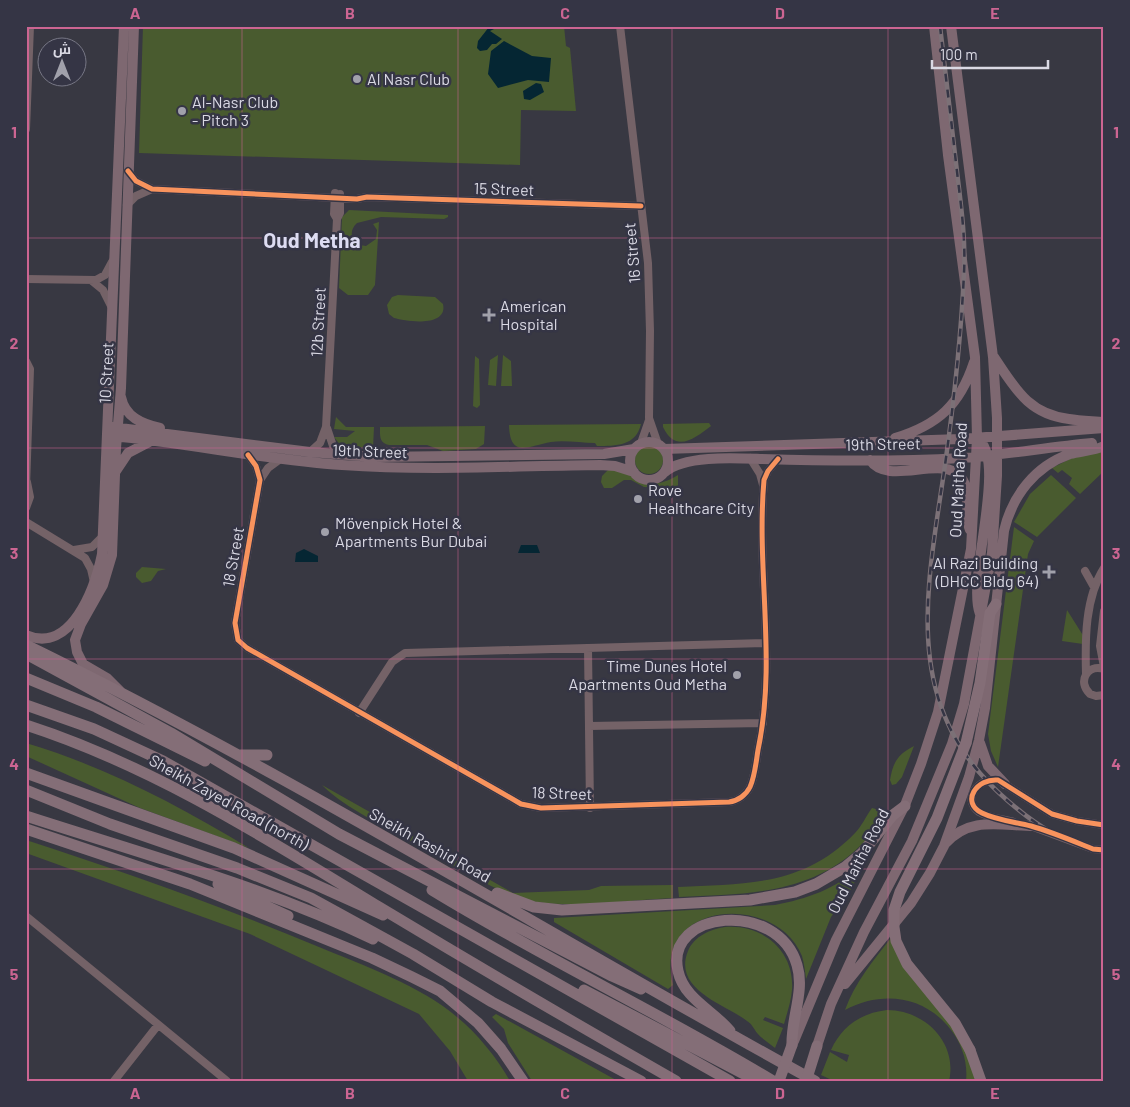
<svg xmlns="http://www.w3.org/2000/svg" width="1130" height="1107" viewBox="0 0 1130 1107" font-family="Barlow,Cairo,sans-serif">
	<rect width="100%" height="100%" fill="#383842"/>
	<path fill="#495b2f" d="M143,26H564L566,46L570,48L576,111L521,110L520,165L139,153Z
		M349,210L448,215V217L444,219L381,217L357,223C347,232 352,245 366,246L376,239L377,230L373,224L379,222L375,285L368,295H348L339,288L342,217Z
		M398,295L435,297L443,304C448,327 408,322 394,318L389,314L387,305L392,297Z
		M498,355L496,386L488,385L490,360Z
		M503,355L511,361L512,386H501Z
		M475,356L479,359L480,405L477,408L473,406Z
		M336,417L346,427H374L373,448L341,446L334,437H347L355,431L334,429Z
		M709,423L711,426C695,438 676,454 663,427V424Z
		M641,424C636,446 616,446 597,446L595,443C581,443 565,440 551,442C528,446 510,459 509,425Z
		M485,426L484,444L476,449L443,451L427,445H389C379,443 380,436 380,427Z
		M635 460a14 14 0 1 1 28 0a14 14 0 1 1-28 0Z
		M1104,450V471L1080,494L1069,484L1072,478L1062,470L1058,473L1052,468L1074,457Z
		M609,469C641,474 645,495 678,475V489L644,487L631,480H624L612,488H604L601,482L602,476Z
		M1051,475L1076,498L1037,537L1014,522L1030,494Z
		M1014,527L1034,541L1028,554L998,767L991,751L988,734Z
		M142,567L166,569L158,571L151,581L142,583L136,577V573Z
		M1067,610L1084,637L1083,644L1062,641Z
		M26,743C106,767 178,805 249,848L140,808L26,756Z
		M914,746L902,777L896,784L892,785L890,780C893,762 898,754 914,746Z
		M322,785L513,893L589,890L601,886L673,885V898C630,900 579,908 536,902C500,896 449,862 416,844C387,827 346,809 322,785Z
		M872,808L886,812C881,825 871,835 861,845C811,895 744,894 679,897L678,887C746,884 804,886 855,833C862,826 866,816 872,808Z
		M26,840C125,872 223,907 319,947C363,965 421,986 457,1017C477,1033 497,1058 510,1081H468L450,1051L419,1014L250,934L26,853Z
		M860,866L863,867L850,891L831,917L806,979C805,971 804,963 802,956C776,891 651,901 673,985L668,989L554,922V918L775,905C806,899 837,889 860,866Z
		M725,927C763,924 795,951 792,990C791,1002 787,1013 784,1024L765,1017L763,1020L783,1028L775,1048C769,1043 762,1039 757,1033C754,1029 752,1024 747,1021C727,1005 672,990 688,951C694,936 711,929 725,927Z
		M891,938L955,1029L978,1081H966C968,1063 962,1044 951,1030C925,996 883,990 845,1010C855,982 873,961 891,938Z
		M887,1010C924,1010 958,1042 949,1081H834L821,1075L830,1052L847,1062L849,1055L831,1050C842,1026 861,1013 887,1010Z
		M496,1014L616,1080L532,1081L508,1043L504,1029L492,1017Z"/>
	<path fill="#052633" d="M489,27L494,29L490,31L502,39L496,44H492L487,50L480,51L477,48L478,41Z
		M504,41L532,56L551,58L549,82L528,80L498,88L488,74L491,51Z
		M536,83L541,84L544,92L530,100L524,99L523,91Z
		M521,545H537L540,553H518Z
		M304,549L318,556V562H295L296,553Z"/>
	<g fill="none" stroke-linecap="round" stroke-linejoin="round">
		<path stroke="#746267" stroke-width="8" d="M620,26L648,263L650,331L649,418L658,444
			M26,129L30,26
			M128,171L136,181L152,189L357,199L367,197L641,206
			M127,205L136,196L152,189
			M337,219L340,213V194
			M26,279L96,280L105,275L112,262
			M92,281L103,290L111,306
			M26,361L30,369L26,487
			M327,428L333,446L342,454
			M641,443L649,420
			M310,452L320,443L326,427L337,219L334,214L335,193
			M248,455L256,466L260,480L235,623L238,640L247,648L502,793L521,804L541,808L729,802C738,801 746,795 750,787C755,776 756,762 758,750C777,661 756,570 764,480L768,471L778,459
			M750,458L760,474L763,485
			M260,480L268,468L279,460
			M26,508L30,497L27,482
			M26,522L85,558L91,569L94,582
			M74,550L92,547L103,536
			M1085,571L1094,587
			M1104,611L1100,646L1104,667
			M588,648L590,808
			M1104,669C1087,664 1077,682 1090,694L1096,696L1104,695
			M1086,674C1085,639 1085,598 1104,568
			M359,713L392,662L405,653L766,643
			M589,726L763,723
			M1014,822C1004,819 988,818 979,812C961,798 979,778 998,780L1052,814L1077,821L1104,825
			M1028,825L1093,849L1104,850
			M26,916L227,1081
			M114,1081L158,1025"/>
		<path stroke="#7e6871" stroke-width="10" d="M994,357C1015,388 1028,414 1069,419C1080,421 1092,421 1104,422
			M121,397C125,417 142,424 160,428
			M112,427L310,452L374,457L604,454L634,449
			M112,436C189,443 265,460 342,465C428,471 514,466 600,465L615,466L634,472
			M895,438C938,425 960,405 974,362
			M977,438C1009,459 966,580 980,614
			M630 461a19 19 0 1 1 38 0a19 19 0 1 1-38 0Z
			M664,449L961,439L1104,428
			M870,460C888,487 942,454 961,477C972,491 963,514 970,530
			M116,471L128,453L149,442
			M665,472C684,455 736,458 760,459C827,461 894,462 961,458C1005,455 1048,447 1092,443
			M26,635C71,655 95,588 102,554L124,26
			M120,691L107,678L83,664L77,652L75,640L81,624L103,585L112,555L116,448L121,388L134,26
			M980,743L988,766L1005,784
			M946,843C970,816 1001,826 1033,826
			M845,984L911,903L930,873L944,846L969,777L979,740L985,708L1004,531C1012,496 1035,466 1070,454C1081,451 1093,451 1104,446
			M794,1041L836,940L905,805L921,764L938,712L971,549L977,438L975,357L948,155L934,26
			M817,1046L831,1004L864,932L912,841L952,744L964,704L992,553L997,476V418L993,357L951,26"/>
		<path stroke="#846e77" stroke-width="11" d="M26,645C296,777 552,937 815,1081
			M26,654L171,733L339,834L612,976L641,989
			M26,678L96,707L205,761
			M26,705L94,729L163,761L730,1081
			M26,725C153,766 266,838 379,907C477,966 576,1024 676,1081
			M966,743L980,683L990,613L996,604
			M239,755H267
			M26,773L234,848L383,915
			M26,790L110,824L237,868L311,898L413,954L492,1002L641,1081
			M26,816C143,854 262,886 373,939
			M26,829L190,884L372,958L412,977L440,991L478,1023L501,1049L523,1081
			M218,884L288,916
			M432,890C543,958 662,1014 773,1081
			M497,893L534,907L562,910L750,900L795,892L816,884L845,867L862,853L893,815L905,806
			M584,990L757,1081
			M730,1031C714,1011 684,999 678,971C664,910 778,899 797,965C805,991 791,1018 792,1045
			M970,1050L981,1081"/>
		<defs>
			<path id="rail" d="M940,26C945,72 951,117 956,163C960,199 966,236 964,273C961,337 954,401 945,465C927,590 898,707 1008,801C1038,827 1064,843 1104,852"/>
		</defs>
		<use href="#rail" stroke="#7c7177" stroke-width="4.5"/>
		<use href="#rail" stroke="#353545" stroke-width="2.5" stroke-dasharray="8" stroke-linecap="butt"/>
		<path stroke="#846e77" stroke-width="11" d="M966,743L937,818L900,892L894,910V927L896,941L907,964L955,1023L970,1050
			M779,1081L792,1045
			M806,1081L817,1046"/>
		<defs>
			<path id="cycleway" d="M128,171L136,181L152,189L357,199L367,197L641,206
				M248,455L256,466L260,480L235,623L238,640L247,648L502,793L521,804L541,808L729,802C738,801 746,795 750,787C755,776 756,762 758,750C777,661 756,570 764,480L768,471L778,459
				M1104,825L1077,821L1052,814L998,780C977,778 960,802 982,813C996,820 1015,822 1031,826C1052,832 1073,841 1093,849L1104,850"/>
		</defs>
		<use href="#cycleway" stroke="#353545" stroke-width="8"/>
		<use href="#cycleway" stroke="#f8935d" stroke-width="5"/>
	</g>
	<path fill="none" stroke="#cc6592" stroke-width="1" stroke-opacity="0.55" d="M242,26V1081M458,26V1081M672,26V1081M888,26V1081M26,238H1104M26,448H1104M26,659H1104M26,869H1104"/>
	<g fill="#a1a1ab" stroke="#353545" stroke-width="2">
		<circle cx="357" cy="79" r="5"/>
		<circle cx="182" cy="111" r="5"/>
		<path d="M486.5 307.5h5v5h5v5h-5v5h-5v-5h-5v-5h5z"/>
		<circle cx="638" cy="499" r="5"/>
		<circle cx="325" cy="532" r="5"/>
		<path d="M1046.5 564.5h5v5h5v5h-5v5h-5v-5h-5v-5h5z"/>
		<circle cx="737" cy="675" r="5"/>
	</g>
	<g text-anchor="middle" stroke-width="5" stroke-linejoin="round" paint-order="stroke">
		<g font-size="16" fill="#dad9e4" stroke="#353545" text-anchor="start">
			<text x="367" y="85">Al Nasr Club</text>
			<text x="192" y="108">Al-Nasr Club<tspan x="192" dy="18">- Pitch 3</tspan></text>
			<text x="500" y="312">American<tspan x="500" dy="18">Hospital</tspan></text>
			<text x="648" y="496">Rove<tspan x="648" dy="18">Healthcare City</tspan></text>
			<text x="335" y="529">Mövenpick Hotel &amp;<tspan x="335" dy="18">Apartments Bur Dubai</tspan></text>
			<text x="1038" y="569" text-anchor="end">Al Razi Building<tspan x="1038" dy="18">(DHCC Bldg 64)</tspan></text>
			<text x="727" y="672" text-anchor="end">Time Dunes Hotel<tspan x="727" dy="18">Apartments Oud Metha</tspan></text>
		</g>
		<g font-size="16" fill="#dad9e4" stroke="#353545">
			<text transform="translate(504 189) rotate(2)" y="6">15 Street</text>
			<text transform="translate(632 253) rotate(-95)" y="6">16 Street</text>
			<text transform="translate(318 322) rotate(-87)" y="6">12b Street</text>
			<text transform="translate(106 373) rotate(-87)" y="6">10 Street</text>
			<text transform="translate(883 444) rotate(-1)" y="6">19th Street</text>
			<text transform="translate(370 451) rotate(2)" y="6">19th Street</text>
			<text transform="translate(958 480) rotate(-87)" y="6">Oud Maitha Road</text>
			<text transform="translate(233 557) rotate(-80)" y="6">18 Street</text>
			<text transform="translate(562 793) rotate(2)" y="6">18 Street</text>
			<text transform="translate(229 802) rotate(29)" y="6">Sheikh Zayed Road (north)</text>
			<text transform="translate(430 845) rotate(29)" y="6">Sheikh Rashid Road</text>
			<text transform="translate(858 861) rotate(-63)" y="6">Oud Maitha Road</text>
		</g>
		<g font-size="21" font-weight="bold" fill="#dddcf2" stroke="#353545">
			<text x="312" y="248">Oud Metha</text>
		</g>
	</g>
	<rect width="1130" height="1107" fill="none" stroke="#353545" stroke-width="55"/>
	<g transform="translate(62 62)"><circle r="24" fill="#353545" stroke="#777785"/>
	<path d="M0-4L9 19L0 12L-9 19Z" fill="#a1a1ab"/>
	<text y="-8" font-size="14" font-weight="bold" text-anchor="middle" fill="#dad9e4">ش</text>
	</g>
	<path d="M932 60v8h116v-8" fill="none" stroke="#dad9e4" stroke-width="2.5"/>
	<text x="940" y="60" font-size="15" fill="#dad9e4" stroke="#353545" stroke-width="4" paint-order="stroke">100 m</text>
	<rect x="28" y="28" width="1074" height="1052" fill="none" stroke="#cc6592" stroke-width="2"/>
	<g font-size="16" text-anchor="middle" font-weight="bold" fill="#cc6592">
		<text x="135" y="19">A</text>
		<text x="350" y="19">B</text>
		<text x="565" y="19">C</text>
		<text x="780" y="19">D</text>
		<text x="995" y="19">E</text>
		<text x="14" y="138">1</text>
		<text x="1116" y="138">1</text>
		<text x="14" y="349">2</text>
		<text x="1116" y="349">2</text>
		<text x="14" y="559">3</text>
		<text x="1116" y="559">3</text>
		<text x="14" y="770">4</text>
		<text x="1116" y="770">4</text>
		<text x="14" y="980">5</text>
		<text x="1116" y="980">5</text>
		<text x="135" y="1099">A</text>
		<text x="350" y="1099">B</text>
		<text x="565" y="1099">C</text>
		<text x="780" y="1099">D</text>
		<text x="995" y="1099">E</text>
	</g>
</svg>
